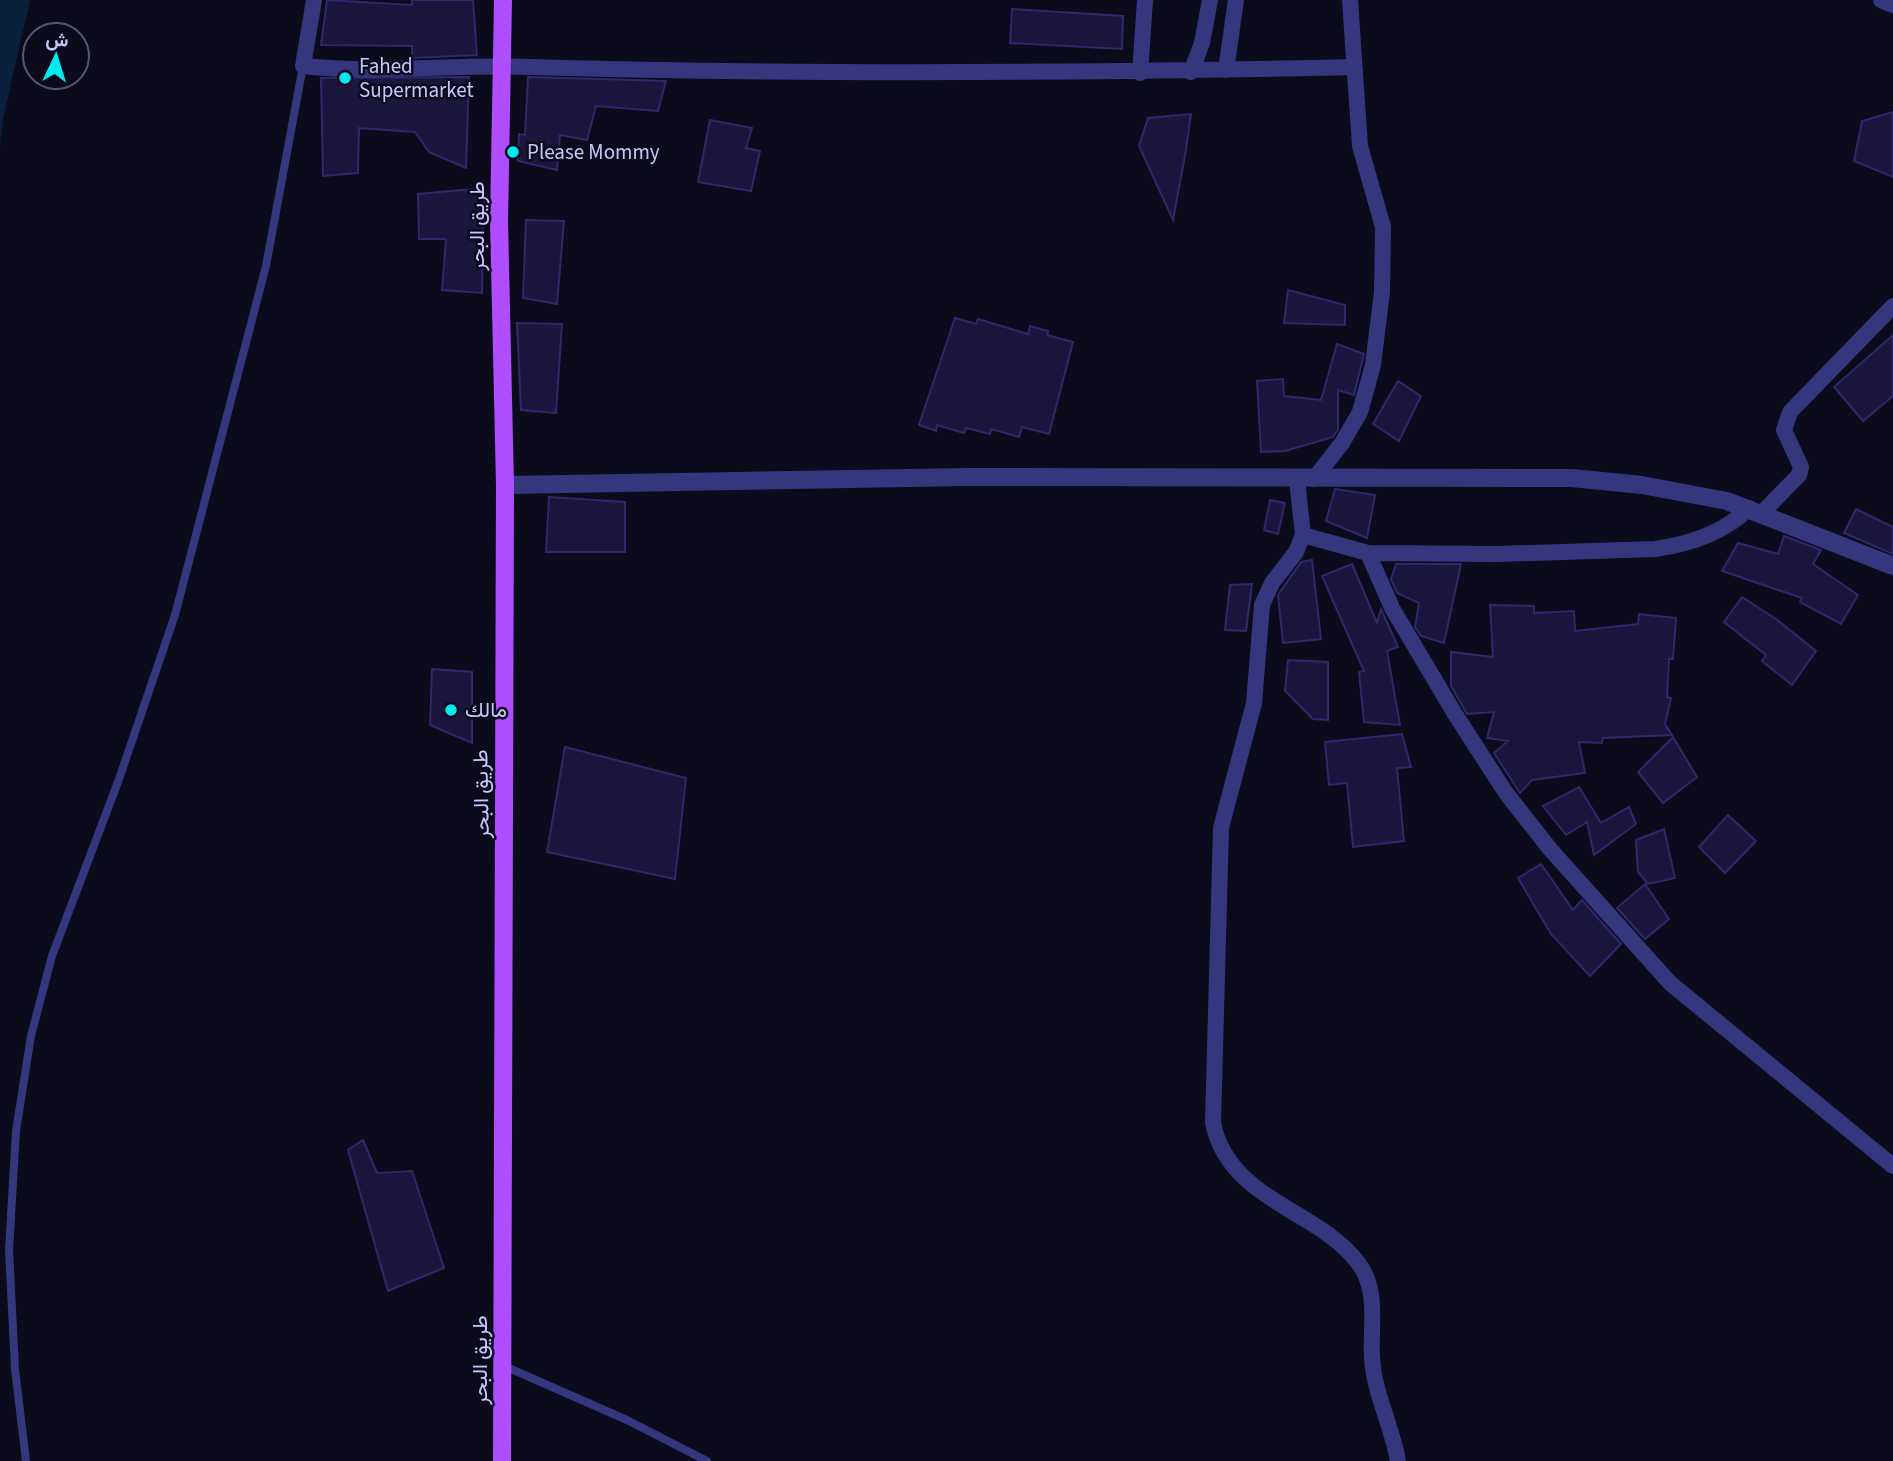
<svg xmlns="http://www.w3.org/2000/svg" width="1893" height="1461" viewBox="0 0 1893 1461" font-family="'Source Sans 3',Vazirmatn,sans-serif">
	<rect width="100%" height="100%" fill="#0c0b1c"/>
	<path fill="#09203d" d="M0,0H30L3,119L0,147Z"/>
	<path fill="#1b163e" stroke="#30286a" stroke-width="2" d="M327,0L412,5V0H473L477,55L412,58V46L321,45Z
		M1012,9L1123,16L1122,49L1010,43Z
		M469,77L466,168L429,152L415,132L359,128L358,173L323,176L321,78Z
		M528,77L633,80L666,81L658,111L596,106L587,140L560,135L557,170L518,161L519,134L525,135Z
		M1893,112V177L1854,161L1862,121Z
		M1191,114L1186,150L1173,220L1139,146L1148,118Z
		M710,120L752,128L746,148L760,151L751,191L698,182Z
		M484,188L482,293L442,290L446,239H419L418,194Z
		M526,220L564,221L557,304L523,298Z
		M1288,290L1345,305V325L1284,323Z
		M955,318L976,324L978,319L1028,334L1030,326L1048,331L1047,335L1073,342L1049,434L1022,427L1019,437L991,429L990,434L966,428L964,433L937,425L936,431L919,425Z
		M517,323L562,324L556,413L521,410Z
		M1893,335V396L1863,421L1834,387Z
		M1337,344L1364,354L1354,395L1338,390V429L1333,437L1285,451L1261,452L1257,381L1283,379L1284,396L1321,400Z
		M1398,381L1421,396L1399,441L1373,424Z
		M1335,489L1375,495L1367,538L1326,521Z
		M549,497L625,502V552H546Z
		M1270,500L1285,503L1278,534L1264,530Z
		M1856,509L1893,527V554L1844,533Z
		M1784,536L1821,550L1813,564L1858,595L1841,624L1800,602L1802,598L1722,571L1738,543L1778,554Z
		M1312,560L1321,639L1283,643L1278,595L1301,562Z
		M1352,564L1377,623L1381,609L1398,647L1387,651L1400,725L1364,722L1359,672L1364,671L1322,576Z
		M1396,564H1461L1444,643L1421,636L1415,627L1419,603L1397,593L1391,579Z
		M1252,584L1246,631L1225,630L1230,585Z
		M1742,597L1776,619L1816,651L1792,685L1762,661L1766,655L1724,622Z
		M1490,605L1534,606V613L1574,611L1575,631L1638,624L1639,614L1676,618L1673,659H1669L1667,697L1671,698L1665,724L1672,735L1603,738L1602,743L1579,742L1585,773L1532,780L1520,793L1494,753L1508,741L1487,738L1494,712L1467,714L1451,686V652L1493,657Z
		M1288,660L1328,662V720L1313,719L1285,691Z
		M432,669L472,672V743L430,725Z
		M1402,734L1411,767L1397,768L1404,841L1353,847L1347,783L1329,785L1325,742Z
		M1673,737L1697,777L1663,803L1638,772Z
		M565,747L686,778L675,879L547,852Z
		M1579,787L1601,823L1629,807L1636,824L1594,855L1587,822L1566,835L1543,806Z
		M1728,815L1756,841L1725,873L1699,847Z
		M1664,829L1675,878L1648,884L1638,872L1636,840Z
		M1541,864L1573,910L1582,900L1621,944L1590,976L1551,934L1518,878Z
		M1645,884L1669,919L1645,939L1617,908Z
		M363,1140L377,1173L412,1171L444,1268L388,1291L348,1150Z"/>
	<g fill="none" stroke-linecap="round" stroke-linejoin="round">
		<path stroke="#34377d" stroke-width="8" d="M502,1365L627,1420L707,1461
			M26,1461L15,1369L9,1250L16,1131L31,1036L52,956L118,782L175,615L266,266L303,66"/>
		<path stroke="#34377d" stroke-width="16" d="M314,0L303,66C378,74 455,64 530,67C805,75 1080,73 1354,67
			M1881,0L1893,5
			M1226,70L1236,0
			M1191,72L1202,43L1210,0
			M1140,73L1145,0
			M1314,479L1342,443L1360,412L1373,365L1382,292L1383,227L1360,146L1350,0
			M1297,480L1303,535L1296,552L1272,583L1262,605L1254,703L1221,828L1213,1123C1229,1201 1319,1209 1359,1264C1379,1291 1370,1327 1372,1358C1374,1393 1392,1426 1398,1461
			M1763,512L1799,475L1801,467L1784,430L1790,412L1893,306
			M1303,535L1368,553L1392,608L1455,714L1506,793L1550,849L1670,983L1893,1166
			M1368,553L1497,554L1655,549C1690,544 1724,533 1749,508"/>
		<path stroke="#34377d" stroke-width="18" d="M505,485L967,477L1572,478L1642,485L1727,501L1893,566"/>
		<path stroke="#af4dff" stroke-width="18" d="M502,1461L505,485L499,221L503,0"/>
	</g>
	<g fill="#00ebf1" stroke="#0c0b1c" stroke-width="2.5">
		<circle cx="345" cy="78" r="7"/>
		<circle cx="513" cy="152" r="7"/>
		<circle cx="451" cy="710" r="7"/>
	</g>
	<g text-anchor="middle" stroke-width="5" stroke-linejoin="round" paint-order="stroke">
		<g font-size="21" fill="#c8c6ff" stroke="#0c0b1c" text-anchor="start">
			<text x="359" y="73">Fahed<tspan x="359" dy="24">Supermarket</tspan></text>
			<text x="527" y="159">Please Mommy</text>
			<text x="465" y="717">مالك</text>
		</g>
		<g font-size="21" fill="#c8c6ff" stroke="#0c0b1c">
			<text transform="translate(477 226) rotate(-90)" y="7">طريق البحر</text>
			<text transform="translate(481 794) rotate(-91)" y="7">طريق البحر</text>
			<text transform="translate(480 1360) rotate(-90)" y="7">طريق البحر</text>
		</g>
	</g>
	<g transform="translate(56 56) rotate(4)"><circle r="33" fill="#0c0b1c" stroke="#575677" stroke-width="2"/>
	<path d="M0-5L12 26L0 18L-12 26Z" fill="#00ebf1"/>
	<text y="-10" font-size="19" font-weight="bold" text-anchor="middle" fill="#c8c6ff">ش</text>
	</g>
</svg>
